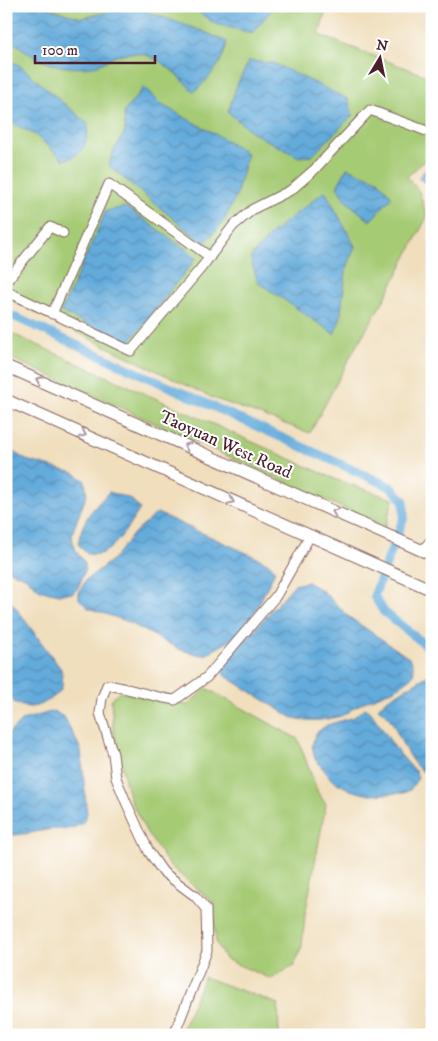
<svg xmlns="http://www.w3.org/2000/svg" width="438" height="1041" viewBox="0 0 438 1041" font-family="'IM FELL DW Pica',serif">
	<defs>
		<pattern id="water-waves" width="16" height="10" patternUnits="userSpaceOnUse" patternTransform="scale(1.25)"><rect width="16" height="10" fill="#64abdb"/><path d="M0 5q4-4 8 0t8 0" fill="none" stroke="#548bb2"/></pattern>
	</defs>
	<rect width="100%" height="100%" fill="#fff"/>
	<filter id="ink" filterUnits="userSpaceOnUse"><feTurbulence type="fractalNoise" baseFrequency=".02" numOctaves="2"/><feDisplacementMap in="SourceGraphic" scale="10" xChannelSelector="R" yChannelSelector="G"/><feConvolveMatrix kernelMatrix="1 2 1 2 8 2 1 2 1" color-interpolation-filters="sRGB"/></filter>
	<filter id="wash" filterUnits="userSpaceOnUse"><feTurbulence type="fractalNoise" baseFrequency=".0096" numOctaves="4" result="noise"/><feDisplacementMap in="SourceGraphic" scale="20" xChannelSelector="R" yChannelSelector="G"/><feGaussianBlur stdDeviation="1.12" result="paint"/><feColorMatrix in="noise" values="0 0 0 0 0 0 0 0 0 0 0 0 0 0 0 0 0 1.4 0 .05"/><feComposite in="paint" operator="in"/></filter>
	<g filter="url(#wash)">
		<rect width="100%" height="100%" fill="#f0debc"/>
		<path fill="#a6cb75" stroke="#787550" d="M6,6H327L319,35L432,78V153L407,177L419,191L427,217L385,298L355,348L310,433L213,398L6,298Z
			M6,331L337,480L393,499L385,527L6,356Z
			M206,688L298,739L318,793L326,804L305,915L302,946L294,966L271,979L225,959L216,942L212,901L170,866L147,833L129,797L113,728L111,700L118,692L188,705Z
			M204,977L278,1004L279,1035H180Z"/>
		<path fill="url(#water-waves)" stroke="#576583" d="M6,6H42L81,18L128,8L151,13L202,31L227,42C224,62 209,79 194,92C173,70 148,44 116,56C108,59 99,66 91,67C77,69 59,67 45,62C32,57 18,45 6,37Z
			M190,6H275L252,33L215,24Z
			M6,59L19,65L88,124C87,144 85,154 64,160L35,135L6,120Z
			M249,61L273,63L348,99L353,115L312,156L299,157L253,133L228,112L237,85Z
			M144,87L162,105L226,140L247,154L236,196L224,221L204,244L109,166L113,152L125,132L124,112Z
			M432,163V187L418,178Z
			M347,168L378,180L392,197L370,221L346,201L337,187Z
			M325,191L355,246L346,271L340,320L334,334L258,282L250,258L273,232Z
			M126,207L197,257L128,344L61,312L106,211Z
			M6,447L26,460L74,473L85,481L87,494L73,531L72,538L76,551L85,563V570L78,588L73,593L60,594L40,590L25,577L7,570Z
			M109,492L131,499L140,509C132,521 116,548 102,553C98,555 92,554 87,554L78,544C83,518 91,511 109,492Z
			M157,513L258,558L271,565L275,571L257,608L241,630L231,640L207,654L201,655L181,650L126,621L88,608L79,599V592L86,580L113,559L136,531Z
			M307,582L323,591L349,617L409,658C413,664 416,670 412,676C402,690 372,697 357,706C351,709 345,716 337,717C322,721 306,722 291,717L224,675L222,669L225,663L294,585Z
			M6,597L10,600L61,669C62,676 64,683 61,689C58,694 54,697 49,700C33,710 20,710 6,695Z
			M427,676L432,677V774C411,774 400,734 390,719C387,714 382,711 378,708L385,701Z
			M365,708L370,711L398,752L416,772L418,778L410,790L404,793L369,795L350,790L332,780L315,759L312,745L316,733L327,725L354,717Z
			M54,711L65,718L81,750L87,813C86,817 85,820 82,823C72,831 57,828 46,830C33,832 20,836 6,835V736L22,720Z"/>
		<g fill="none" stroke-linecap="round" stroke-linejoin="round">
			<path stroke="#64abdb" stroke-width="9" d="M6,313L391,487L404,501V517L374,596L384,612L432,650"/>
		</g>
	</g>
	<g filter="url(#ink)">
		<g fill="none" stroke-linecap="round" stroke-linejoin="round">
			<defs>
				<path id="street" d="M6,282L50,227L63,233
					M6,291L131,351L202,267L233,226L253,209L291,190L314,170L370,110L432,133
					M52,314L109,184L210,257
					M422,551L432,539
					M174,1035L207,951L206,909L195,896L163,872L149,852L126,802L116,778L113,754L100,713L102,698L107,685C130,688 152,697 175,700L207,677L276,596L310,536"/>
				<path id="secondary" d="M6,366L432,555
					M6,400L432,590"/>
			</defs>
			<use href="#street" stroke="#84625e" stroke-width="11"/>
			<use href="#secondary" stroke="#84625e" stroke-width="13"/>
			<use href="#street" stroke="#fff" stroke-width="9"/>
			<use href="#secondary" stroke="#fff" stroke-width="11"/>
		</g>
		<defs><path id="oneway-chevron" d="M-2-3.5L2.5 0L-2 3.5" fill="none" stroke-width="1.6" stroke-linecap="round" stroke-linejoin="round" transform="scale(1.25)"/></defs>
		<g stroke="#ae9aa0">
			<use href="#oneway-chevron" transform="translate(39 380) rotate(-156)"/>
			<use href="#oneway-chevron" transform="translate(83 434) rotate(24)"/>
			<use href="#oneway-chevron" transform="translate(187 446) rotate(-156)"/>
			<use href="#oneway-chevron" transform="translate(231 501) rotate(24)"/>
			<use href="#oneway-chevron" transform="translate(335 512) rotate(-156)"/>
		</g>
	</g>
	<g text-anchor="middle" stroke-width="4" stroke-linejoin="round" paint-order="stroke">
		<g font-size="18" fill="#4a1f2b" stroke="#fff">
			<text transform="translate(226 444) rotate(24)" y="6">Taoyuan West Road</text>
		</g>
	</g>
	<rect width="438" height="1041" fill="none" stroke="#fff" stroke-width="25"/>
	<g transform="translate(380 58) rotate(10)" stroke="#ffffff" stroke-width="4" paint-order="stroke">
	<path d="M0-4L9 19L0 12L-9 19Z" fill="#4a1f2b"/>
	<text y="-8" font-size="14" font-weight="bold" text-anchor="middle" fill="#4a1f2b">N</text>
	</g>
	<path d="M35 55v8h120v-8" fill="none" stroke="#4a1f2b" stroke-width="2.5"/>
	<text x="42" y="55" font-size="15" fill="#4a1f2b" stroke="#ffffff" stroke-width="4" paint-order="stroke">100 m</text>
</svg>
